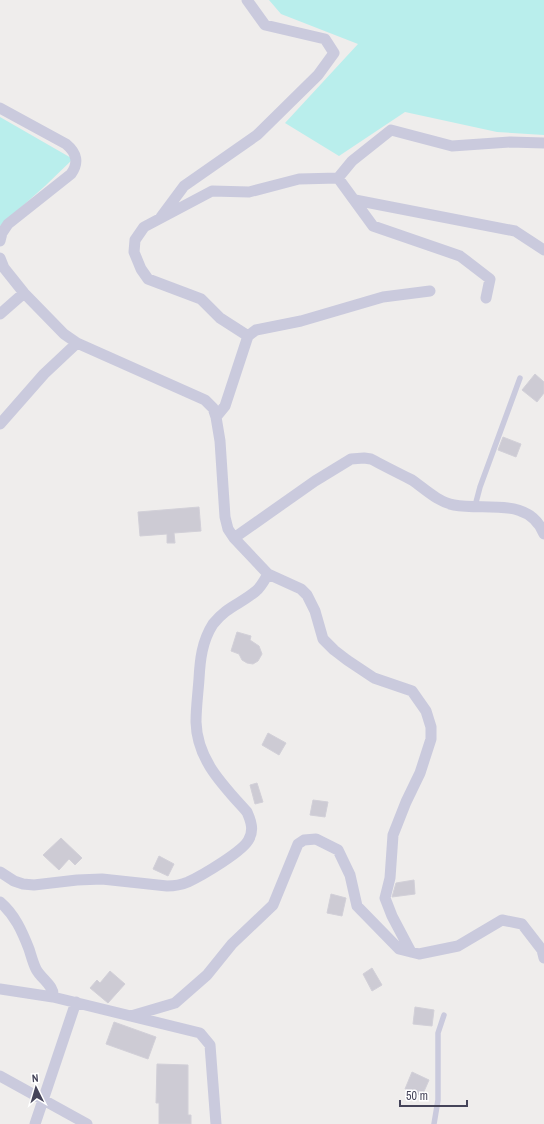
<svg xmlns="http://www.w3.org/2000/svg" width="544" height="1124" viewBox="0 0 544 1124" font-family="'Archivo Narrow',sans-serif">
	<rect width="100%" height="100%" fill="#efedec"/>
	<path fill="#b9eeec" d="M269,0H544V135L497,132L405,112L339,156L285,123L358,44L281,14Z
		M0,117L73,159L45,186L0,226Z"/>
	<path fill="#cdcbd4" stroke="#d2d0d8" d="M535,374L544,382V393L537,402L522,390Z
		M503,437L521,444L516,457L498,450Z
		M199,507L201,531L174,533L175,543H167V534L140,536L138,512Z
		M237,632L251,636L250,640L259,646L262,654L258,661L253,664L247,663L242,660L239,654L231,651Z
		M268,733L286,743L279,755L262,745Z
		M257,783L263,802L255,804L250,785Z
		M313,800L328,802L325,817L310,815Z
		M61,838L82,858L75,865L69,859L59,870L43,855Z
		M159,856L174,864L168,876L153,869Z
		M414,880L415,894L392,897L396,883Z
		M331,894L346,898L342,916L327,913Z
		M372,968L382,985L372,991L363,974Z
		M110,971L125,984L108,1003L90,988L97,980L100,983Z
		M415,1007L434,1010L432,1026L413,1024Z
		M114,1022L156,1037L148,1059L106,1044Z
		M157,1064L188,1065V1115H191V1124H159V1103H156Z
		M412,1072L429,1080L422,1096L405,1089Z"/>
	<g fill="none" stroke-linecap="round" stroke-linejoin="round">
		<path stroke="#cacadd" stroke-width="5.5" d="M475,506L480,487L520,378
			M434,1124L438,1100V1033L444,1015"/>
		<path stroke="#cacadd" stroke-width="11" d="M0,108L66,144C77,153 79,163 71,174L8,224L2,233L0,241
			M338,178L373,226L460,256L490,279L486,298
			M355,200L515,231L544,250
			M161,217L184,186L257,135L318,75L334,53L325,39L265,25L247,0
			M0,258L4,268L24,293L64,334L77,343L205,400L213,408L216,417L220,441L225,517L228,529L234,538L268,574L301,589L307,595L315,611L323,639L334,650L347,660L374,678L412,691L426,711L431,727V739L420,773L406,802L393,835L390,878L385,898L392,916L411,952
			M0,314L24,293
			M248,336L220,318L201,299L148,279L141,269L134,252L135,240L144,227L212,191L249,192L299,179L338,178L352,161L391,130L452,146L510,142L544,143
			M216,417L225,406L248,336L256,330L301,321L383,297L430,291
			M0,424L44,374L77,343
			M234,538L315,481L351,459L364,458L371,459C384,466 398,473 412,480C425,489 438,502 454,505C485,511 529,496 544,534
			M0,872L14,881L23,884L34,885L77,880L102,879L167,886C174,886 181,885 188,882C201,876 244,851 249,839C254,830 251,821 247,812C223,785 197,760 196,722C196,708 198,693 199,679C200,660 202,641 213,624C227,606 241,604 256,591C261,587 265,579 268,574
			M0,902C15,915 22,931 29,949C31,955 33,963 36,969C41,979 55,986 53,997
			M0,989L53,997L200,1033L210,1045L216,1124
			M131,1016L175,1003L207,975L232,944L273,905L298,844L304,840L316,839L338,850L350,875L357,906L399,949L419,954L458,946L502,920L522,924L542,950L544,958
			M0,1076L87,1124
			M35,1124L76,1002"/>
	</g>
	<g transform="translate(36 1088) rotate(355)" stroke="#ffffff" stroke-width="3" paint-order="stroke">
	<path d="M0-3L7 15L0 10L-7 15Z" fill="#454459"/>
	<text y="-6" font-size="11" font-weight="bold" text-anchor="middle" fill="#454459">N</text>
	</g>
	<path d="M400 1100v6h67v-6" fill="none" stroke="#454459" stroke-width="2"/>
	<text x="406" y="1100" font-size="12" fill="#454459" stroke="#ffffff" stroke-width="3" paint-order="stroke">50 m</text>
</svg>
